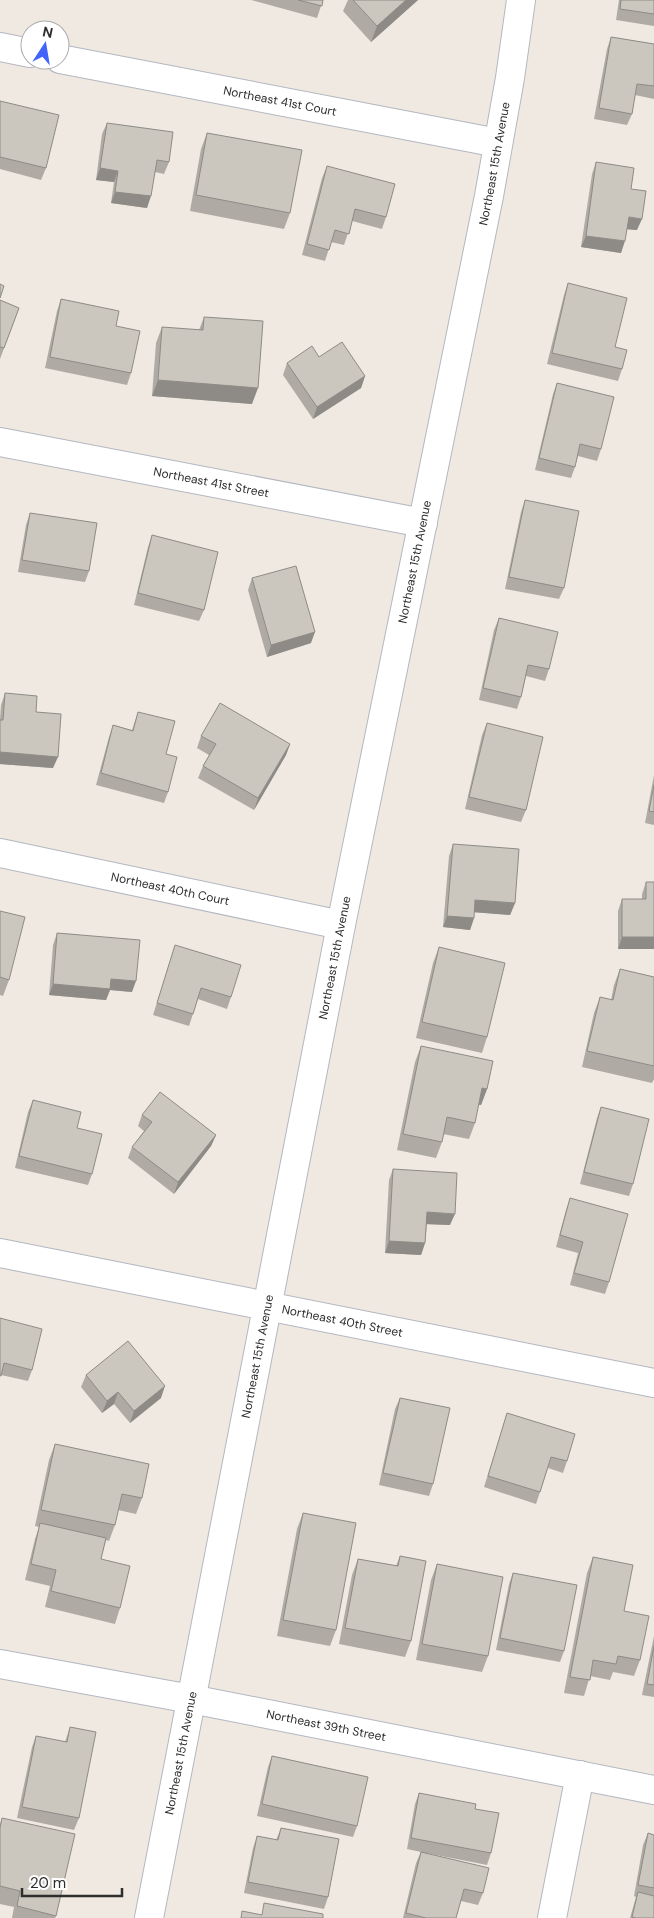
<svg xmlns="http://www.w3.org/2000/svg" width="654" height="1918" viewBox="0 0 654 1918" font-family="'DM Sans',sans-serif">
	<rect width="100%" height="100%" fill="#efe9e1"/>
	<g fill="none" stroke-linecap="round" stroke-linejoin="round">
		<defs>
			<g id="minor">
				<path d="M0,47L30,53"/>
				<path id="s1" d="M60,59L498,143"/>
				<path id="s2" d="M0,442L423,523"/>
				<path id="s3" d="M0,853L341,925"/>
				<path id="s4" d="M0,1253L654,1383"/>
				<path id="s5" d="M0,1664L191,1699L654,1790"/>
				<path id="s6" d="M149,1918L341,925L489,196L510,78L521,0"/>
				<path d="M552,1918L580,1775"/>
			</g>
		</defs>
		<use href="#minor" stroke="#b4b7c1" stroke-width="30"/>
		<use href="#minor" stroke="#fff" stroke-width="28"/>
	</g>
	<path fill="#afaba4" d="M251,0H323L317,18Z
		M348,0H418L371,42L343,11Z
		M619,0H654V26L616,20Z
		M611,37L654,44V99L635,95L632,114L627,125L594,119L607,49Z
		M0,101L46,168L41,180L0,169Z
		M107,123L169,162L164,174L155,172L147,208L111,203L114,182L96,180L102,134Z
		M207,133L290,213L284,229L190,211L201,149Z
		M596,162L637,230L627,229L621,253L581,247L592,174Z
		M327,166L386,217L382,229L352,221L344,245L331,242L325,261L302,255L322,178Z
		M568,283L615,347L622,369L618,381L547,364L564,295Z
		M61,299L116,326L131,373L127,385L45,368L57,311Z
		M0,300L19,308L0,359Z
		M204,317L252,404L152,396L156,343L162,327L199,330Z
		M319,357L365,376L361,388L313,419L283,375L287,363Z
		M557,383L601,449L597,461L578,456L575,467L571,478L535,470L553,394Z
		M525,500L564,588L559,599L505,589L521,512Z
		M30,513L89,571L85,582L18,572L26,525Z
		M152,535L204,610L199,621L134,605L148,547Z
		M252,578L311,643L267,657L248,590Z
		M499,618L549,669L545,681L526,676L521,697L517,709L479,700L494,630Z
		M5,693L36,712L53,768L0,764V719L1,705Z
		M138,712L166,754L168,792L164,803L96,785L109,737L113,725L132,730Z
		M487,723L526,810L521,822L465,809L482,735Z
		M201,736L290,744L286,755L254,810L198,778L203,766L209,755L197,748Z
		M654,775V825L645,823Z
		M453,844L515,903L510,915L474,912V918L470,930L443,927L449,856Z
		M646,882H654V949H618V911L622,899H642V894Z
		M0,911L9,980L3,996L0,995Z
		M57,933L132,992L110,990L106,1000L49,995L53,945Z
		M175,945L231,997L227,1009L198,999L189,1026L153,1015Z
		M439,947L487,1037L482,1053L416,1038L433,963Z
		M620,969L654,977V1079L652,1083L582,1067L594,1013L600,997L611,1000L614,985Z
		M421,1046L487,1089L481,1105H478L475,1123L469,1139L443,1134L442,1142L436,1158L397,1150L415,1062Z
		M33,1100L77,1128L92,1174L88,1185L15,1168L28,1112Z
		M601,1107L633,1184L629,1196L580,1184L597,1118Z
		M142,1115L216,1135L211,1146L174,1194L128,1158L132,1147L144,1131L138,1126Z
		M393,1169L450,1225L427,1224L425,1243L421,1255L385,1253L389,1180Z
		M570,1198L609,1282L605,1294L570,1285L578,1253L556,1247L566,1210Z
		M0,1318L32,1370L28,1381L1,1375L0,1378Z
		M86,1375L161,1398L130,1423L114,1404L102,1413L81,1387Z
		M400,1398L433,1484L429,1496L379,1485L395,1409Z
		M507,1413L567,1461L563,1473L548,1468L536,1504L484,1487Z
		M55,1444L142,1498L136,1514L118,1510L115,1525L109,1541L106,1540L101,1559L120,1608L115,1624L45,1607L50,1586L25,1580L35,1539L39,1527L35,1526L49,1460Z
		M303,1513L336,1630L330,1646L277,1636L297,1529Z
		M400,1556L411,1641L405,1657L339,1644L352,1575L358,1559L396,1566Z
		M593,1557L624,1611L640,1660L634,1676L613,1672L610,1680L590,1676L584,1696L564,1693L587,1573Z
		M437,1564L488,1656L482,1672L416,1660L431,1580Z
		M513,1573L564,1651L560,1662L496,1650L509,1584Z
		M654,1636V1697L642,1695Z
		M70,1727L79,1818L74,1830L17,1818L32,1747L36,1736L65,1742Z
		M272,1756L357,1826L353,1837L257,1816L268,1767Z
		M419,1793L475,1809L491,1853L487,1865L426,1853L483,1893L478,1905L461,1901L456,1918H403L416,1863L421,1852L407,1849L415,1804Z
		M2,1818L56,1916L55,1918H12L14,1907L0,1904V1824Z
		M281,1828L328,1897L324,1909L244,1893L253,1848L257,1836L276,1840Z
		M648,1833L654,1835V1918H630L636,1897L634,1896L643,1845Z"/>
	<path fill="#8e8b86" d="M406,0H418L371,42L377,26Z
		M100,168L118,171L114,182L96,180Z
		M115,192L151,196L147,208L111,203Z
		M629,217L642,219L637,230L624,229Z
		M586,236L625,241L621,253L581,247Z
		M365,376L361,388L313,419L317,407Z
		M158,380L258,388L252,404L152,396Z
		M315,632L311,643L267,657L271,645Z
		M290,744L286,755L254,810L258,798Z
		M0,752L58,757L53,768L0,764Z
		M475,900L515,903L510,915L471,912Z
		M447,916L474,918L470,930L443,927Z
		M622,937H654V949H618Z
		M111,979L136,981L132,992L110,990L106,1000L49,995L53,984Z
		M482,1088L487,1089L481,1105L476,1104Z
		M216,1135L211,1146L174,1194L178,1182Z
		M427,1212L455,1214L450,1225L423,1224Z
		M389,1241L425,1243L421,1255L385,1253Z
		M165,1386L161,1398L130,1423L134,1411Z
		M118,1392L114,1404L102,1413L107,1401Z"/>
	<path fill="#cbc7bf" stroke="#8e8b86" d="M298,0H323L322,6Z
		M353,0H406L377,26Z
		M621,0H654V14L620,9Z
		M611,37L654,44V86L637,84L632,114L599,108Z
		M0,101L59,115L46,168L0,157Z
		M107,123L173,132L169,162L157,160L151,196L115,192L118,171L100,168Z
		M207,133L302,150L290,213L196,195Z
		M596,162L634,168L631,189L646,191L642,219L629,217L625,241L586,236Z
		M327,166L395,184L386,217L355,209L349,234L335,230L329,250L307,244Z
		M568,283L627,298L615,347L627,350L622,369L552,353Z
		M0,284L4,286L0,298Z
		M61,299L119,311L116,326L140,331L131,373L50,357Z
		M0,300L19,308L4,348L0,347Z
		M204,317L263,321L258,388L158,380L162,327L203,330Z
		M342,342L365,376L317,407L287,363L312,346L319,357Z
		M557,383L614,397L601,449L580,444L575,467L539,458Z
		M525,500L579,511L564,588L509,577Z
		M30,513L97,523L89,571L22,560Z
		M152,535L218,552L204,610L138,593Z
		M296,566L315,632L271,645L252,578Z
		M499,618L558,632L549,669L528,665L521,697L483,688Z
		M5,693L37,696L36,712L61,714L58,757L0,752V720H3Z
		M220,703L290,744L258,798L203,766L216,744L201,736Z
		M138,712L175,721L166,754L177,757L168,792L101,773L113,725L133,731Z
		M487,723L543,737L526,810L469,797Z
		M654,785V812L649,811Z
		M453,844L519,849L515,903L475,900L474,918L447,916Z
		M646,882H654V937H622V899H646Z
		M0,911L25,917L9,980L0,977Z
		M57,933L140,940L136,981L111,979L110,989L53,984Z
		M175,945L241,965L231,997L201,988L193,1014L157,1003Z
		M439,947L505,963L487,1037L422,1022Z
		M620,969L654,977V1066L587,1051L600,997L613,1000Z
		M421,1046L493,1061L487,1089L482,1088L475,1123L447,1117L442,1142L403,1134Z
		M160,1092L216,1135L178,1182L132,1147L152,1122L142,1115Z
		M33,1100L81,1112L77,1128L102,1134L92,1174L19,1156Z
		M601,1107L649,1119L633,1184L584,1172Z
		M393,1169L457,1173L455,1214L427,1212L425,1243L389,1241Z
		M570,1198L628,1214L609,1282L574,1273L583,1242L560,1235Z
		M0,1318L42,1329L32,1370L4,1363L1,1376L0,1375Z
		M128,1341L165,1386L134,1411L118,1392L107,1401L86,1375Z
		M400,1398L450,1408L433,1484L383,1473Z
		M507,1413L575,1434L567,1461L551,1457L540,1492L488,1476Z
		M55,1444L149,1464L142,1498L122,1494L115,1525L41,1510Z
		M303,1513L356,1523L336,1630L283,1620Z
		M40,1523L106,1538L101,1559L130,1566L120,1608L51,1591L56,1570L31,1564Z
		M400,1556L426,1561L411,1641L345,1628L358,1559L398,1566Z
		M593,1557L633,1565L624,1611L649,1616L640,1660L618,1656L616,1664L593,1660L590,1680L570,1677Z
		M437,1564L503,1577L488,1656L422,1644Z
		M513,1573L577,1585L564,1651L500,1638Z
		M654,1646V1685L647,1684Z
		M70,1727L96,1732L79,1818L22,1807L36,1736L67,1742Z
		M272,1756L368,1777L357,1826L262,1804Z
		M419,1793L476,1804L475,1809L499,1813L491,1853L411,1838Z
		M2,1818L75,1834L56,1916L17,1906L20,1891L0,1886V1828Z
		M281,1828L339,1839L328,1897L248,1882L257,1836L278,1840Z
		M648,1833L654,1835V1888L638,1885Z
		M421,1852L489,1868L483,1893L464,1889L456,1918H426L406,1913Z
		M638,1892L654,1896V1918H636L632,1917Z
		M264,1903L323,1914V1918H241L242,1911L262,1915Z"/>
	<g text-anchor="middle" stroke-width="5" stroke-linejoin="round" paint-order="stroke">
		<g font-size="12" fill="#2e2e2e" stroke="#fff">
			<text dy="4" stroke="none"><textPath href="#s1" startOffset="224">Northeast 41st Court</textPath></text>
			<text dy="4" stroke="none"><textPath href="#s6" startOffset="1788">Northeast 15th Avenue</textPath></text>
			<text dy="4" stroke="none"><textPath href="#s2" startOffset="215">Northeast 41st Street</textPath></text>
			<text dy="4" stroke="none"><textPath href="#s6" startOffset="1382">Northeast 15th Avenue</textPath></text>
			<text dy="4" stroke="none"><textPath href="#s3" startOffset="174">Northeast 40th Court</textPath></text>
			<text dy="4" stroke="none"><textPath href="#s6" startOffset="978">Northeast 15th Avenue</textPath></text>
			<text dy="4" stroke="none"><textPath href="#s4" startOffset="349">Northeast 40th Street</textPath></text>
			<text dy="4" stroke="none"><textPath href="#s6" startOffset="572">Northeast 15th Avenue</textPath></text>
			<text dy="4" stroke="none"><textPath href="#s5" startOffset="332">Northeast 39th Street</textPath></text>
			<text dy="4" stroke="none"><textPath href="#s6" startOffset="168">Northeast 15th Avenue</textPath></text>
		</g>
	</g>
	<g transform="translate(45 45) rotate(12)"><circle r="24" fill="#ffffff" stroke="#ababab"/>
	<path d="M0-4L9 19L0 12L-9 19Z" fill="#4264fb"/>
	<text y="-8" font-size="14" font-weight="bold" text-anchor="middle" fill="#2e2e2e">N</text>
	</g>
	<path d="M22 1888v8h100v-8" fill="none" stroke="#2e2e2e" stroke-width="2.5"/>
	<text x="30" y="1888" font-size="15" fill="#2e2e2e" stroke="#ffffff" stroke-width="4" paint-order="stroke">20 m</text>
</svg>
